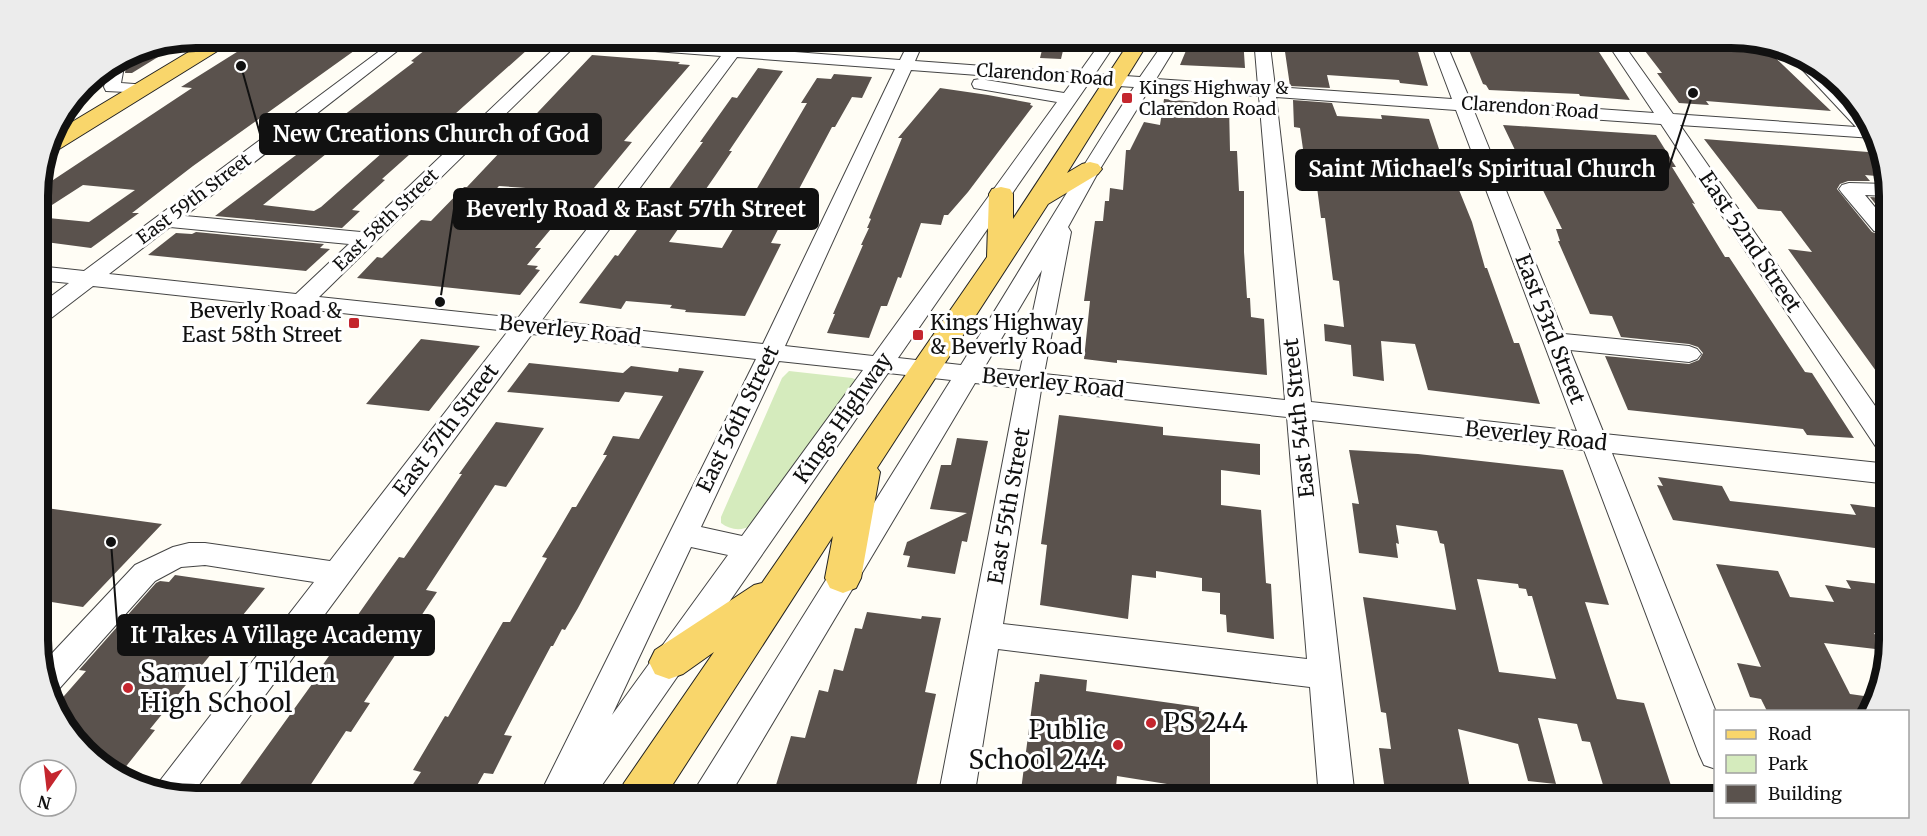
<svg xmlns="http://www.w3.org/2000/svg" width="1927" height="836" viewBox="0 0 1927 836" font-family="Merriweather,serif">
	<rect width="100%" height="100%" fill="#fffdf5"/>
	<path fill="#d5ebbd" d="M789,371L852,378L857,380L751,526C741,531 730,530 721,523V517L782,378Z"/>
	<path fill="#5a524d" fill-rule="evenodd" d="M259,38H372L193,166L132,213H139L91,248L38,241V217L89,222L135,190L83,185L38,214V190L192,88L181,87Z
		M1045,38H1066L1061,59L1040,58Z
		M1196,38H1243L1245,68L1180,65L1190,41H1195Z
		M1283,38H1414L1428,86L1400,83L1399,80L1327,75L1330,88L1290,86Z
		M1464,38H1590L1630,100L1580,96L1579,94L1489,90L1486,85L1483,84Z
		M1635,38H1731L1761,44L1831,111L1706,101L1709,105L1679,103L1657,73H1662Z
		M168,43L171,49L132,73H125L127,61L125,57L140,49Z
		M434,43L527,50L382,179L385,180L352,210L360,211L342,228L215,216L320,137L323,134H319L414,62L411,61ZM342,141L391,145L321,207L314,211L263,205Z
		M592,55L680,62L678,64L690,65L624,141L632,142L584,200L576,199L535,248H541L527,265L538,266L535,269L540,270L520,295L357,278L377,257L382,258L421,220L431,221L464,187H467ZM499,186L554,190L521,226L468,220Z
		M758,68L783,71L729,151H732L715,176L669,242L722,248L807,103H801L817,78L831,79L834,74L872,77L862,98L852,97L835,127H832L799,189L771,243L781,244L745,316L685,312L686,310L670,308L672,305L626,301L621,309L579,303L615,255L618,256L658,201H660L703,142H700L732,97L737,98Z
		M940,88L988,95L1031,103L1030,105L1033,106L968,192L948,215H944L941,225L921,223L901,278L898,277L887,306H881L869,338L827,333L835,314H833L863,245H861L869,228H867L871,219L869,218L902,138H898Z
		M1164,99L1229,105L1230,151H1237L1239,191H1244V252L1247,298H1250L1251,317L1264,319L1267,375L1117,360V363L1084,359L1090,301H1084L1095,221H1103L1105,201H1109L1110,188L1123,190L1126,150H1130L1144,122L1160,125Z
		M1293,100L1332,103L1337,116L1382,119L1381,115L1429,119L1449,179L1455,180L1472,222L1485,268H1487L1514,343H1519L1540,404L1428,390L1415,344L1381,341L1384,381L1353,376L1351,345L1325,341L1324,324L1344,327L1339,281L1333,280L1325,218H1321L1314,164H1311L1309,150L1303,149L1300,128L1294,127Z
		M1503,125L1656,135L1676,167H1672L1695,204L1692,203L1725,257H1729L1805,372L1812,373L1854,438L1807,435L1803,429L1628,410L1605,356L1689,364L1699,360L1703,353L1698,347L1689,344L1621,337L1612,316L1590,314L1558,241H1560L1556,229H1562L1535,174L1526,173Z
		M1704,139L1868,152L1887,172L1888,177L1865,175L1870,181H1848L1840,184L1837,189L1872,232L1880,235L1888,233V300L1876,299L1889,314V389L1788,249L1812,252L1781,211L1758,209Z
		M1870,197L1886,198L1888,201V220Z
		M196,232L324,244L320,248L330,249L306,271L148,255L176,233L192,234Z
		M421,339L480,346L429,411L366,404Z
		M529,363L623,373L631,366L678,372L679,368L704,371L578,608L565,630L562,629L553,646H551L527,691L504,735L512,736L493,774L484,773L470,798H404L421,772L413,770L445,716L448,717L503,622H510L547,558L542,557L555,536L572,507H576L607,455H603L613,436L639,439L663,396L625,392L619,402L507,392Z
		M1059,415L1163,427V435L1260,444V475L1221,470V505L1261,510L1266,583L1271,584L1274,639L1227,632L1226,615L1220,614V593L1202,591V578L1156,571V578L1132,575L1128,619L1040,605L1047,545L1041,544Z
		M496,422L544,428L506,487L495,485L426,590L437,592L364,702L370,703L351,732L346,731L302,798H230L320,673H317L374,592L399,557L404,558L441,505L462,474H459Z
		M957,438L988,441L967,542L962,541L955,574L907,567L910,556L903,555L907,542L967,513L930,509L941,465H951Z
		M1349,450L1418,454L1563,470L1609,605L1585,602L1617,699L1644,703L1675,798H1607L1590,742L1582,741L1577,724L1538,718L1556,784L1528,781L1518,744L1458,729L1472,798H1386L1379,748L1391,749L1386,713L1381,712L1363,597L1456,610L1444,544L1440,543L1437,531L1396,525L1399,544L1396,543L1398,558L1359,553L1352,503L1359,504ZM1477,579L1518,584L1519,588L1526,589L1528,596H1532L1556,679L1499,672Z
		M1658,477L1722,486L1730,501L1856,515L1850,504L1889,509V550L1673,520L1657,485L1663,486Z
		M39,507L162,524L83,607L39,600Z
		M1716,564L1778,571L1790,597L1834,602L1825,585L1851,589L1846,580L1889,585V635L1874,633L1884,650L1824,643L1850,694L1878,698L1869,711H1767L1761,699L1750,697L1737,663L1761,667Z
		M175,575L265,588L150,729L155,730L120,774L70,737L57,704L86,671L79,670L156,583L160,581L169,582Z
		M867,612L921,619L922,616L941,618L925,692L936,694L914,796L849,784L848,798H772L791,736L805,738L819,690L828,692L834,669L843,671L855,628L862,629Z
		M1040,674L1087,680L1086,691L1199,707V711L1210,713V798H1192V788L1117,776L1115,798H1020L1035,682H1039Z"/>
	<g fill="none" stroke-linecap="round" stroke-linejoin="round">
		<defs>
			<path id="minor" d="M397,38H414L185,216L361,232L559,44L537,41L536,38H600L728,47L733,40L739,38L747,43L743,48L900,60L911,38H925L915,61L1079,73L1104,38H1119L1095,74L1140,77L1167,38H1181L1156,79L1258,86L1254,38H1269L1275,87L1452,99L1429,38H1444L1470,100L1654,113L1604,38H1619L1673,114L1856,127L1785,51L1787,49H1791L1827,77L1862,112L1873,138L1680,125L1889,426V455L1880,453L1661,124L1474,111L1564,334L1689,346L1697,349L1701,354L1697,359L1689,362L1570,350L1604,434L1889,464V484L1612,453L1716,712V769L1704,765L1699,754L1584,450L1312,420L1355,798H1319L1310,687L998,649L974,798H938L1017,388L975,383L728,798H692L697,786L951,380L888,373L593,798H538L756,359L532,334L190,797L155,790L159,782L314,582L205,565L181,567L155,581L58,690L52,692L41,665L135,565L173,547L189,543H205L330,561L508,331L93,286L46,322L38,324V306L69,283L38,280V266L84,271ZM576,45L721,56L518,318L319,297ZM737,57L895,69L763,344L542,320ZM911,70L1072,82L1064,93L980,79L974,80L972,84L974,88L1057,102L873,356L785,346ZM1088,84L1134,87C1074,178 1019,273 961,365L898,358ZM1150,88L1259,96L1285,400L1044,374L1071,232L1068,227L1100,169ZM1276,97L1456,110L1577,431L1311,402ZM170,227L349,244L296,294L109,274ZM1042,270L1020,371L984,368ZM779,361L863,370L742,536L701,527ZM1041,390L1287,417L1307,659L1003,624ZM691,547L728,555L612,715Z
				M123,58L125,61L121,83L147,85L149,89L147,93L106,91L104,87L108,67Z
				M1849,183L1888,184V196L1865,195L1888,223V231L1881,233L1874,231L1842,193L1839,189L1842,185Z"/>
			<path id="major" d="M212,38H235L232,42L56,151L47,153L52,134Z
				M1132,38H1151L1067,173L1082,164L1090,162L1098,164L1102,169L1098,174L1048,204L877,468L880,472L861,578L856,588L843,593L830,588L825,578L833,536L664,798H617L624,783L714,652L683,674L669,679L655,674L649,662L655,650L754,585L762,583L987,257L989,194L992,189L1001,187L1010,189L1013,194V219Z"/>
		</defs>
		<use href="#minor" stroke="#444" stroke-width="2"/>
		<use href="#major" stroke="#222" stroke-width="2"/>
		<use href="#minor" fill="#fff" fill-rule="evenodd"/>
		<use href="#major" fill="#f9d66b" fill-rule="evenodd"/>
	</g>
	<g fill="#c4262e" stroke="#fff" stroke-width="2">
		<rect x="1121" y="92" width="12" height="12" rx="3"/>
		<rect x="348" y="317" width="12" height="12" rx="3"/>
		<rect x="912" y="329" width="12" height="12" rx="3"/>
		<circle cx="128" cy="688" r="6"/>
		<circle cx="1151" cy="723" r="6"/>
		<circle cx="1118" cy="745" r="6"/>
	</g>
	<g text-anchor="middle" stroke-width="6" stroke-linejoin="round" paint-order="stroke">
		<g font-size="18" fill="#111" stroke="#fff">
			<text transform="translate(1045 75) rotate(4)" y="6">Clarendon Road</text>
			<text transform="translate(1530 108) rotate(4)" y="6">Clarendon Road</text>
			<text transform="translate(194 199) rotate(-37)" y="6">East 59th Street</text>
			<text transform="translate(386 220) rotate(-44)" y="6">East 58th Street</text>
		</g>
		<g font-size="18" fill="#111" stroke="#fff" text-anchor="start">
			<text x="1139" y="94">Kings Highway &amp;<tspan x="1139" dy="21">Clarendon Road</tspan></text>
		</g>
		<g font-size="21" fill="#111" stroke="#fff">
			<text transform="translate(1750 242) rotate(56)" y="7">East 52nd Street</text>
			<text transform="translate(1550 329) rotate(69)" y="7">East 53rd Street</text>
			<text transform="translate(570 330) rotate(6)" y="7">Beverley Road</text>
			<text transform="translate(1053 383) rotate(6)" y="7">Beverley Road</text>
			<text transform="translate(843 418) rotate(-55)" y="7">Kings Highway</text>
			<text transform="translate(1299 418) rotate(-96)" y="7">East 54th Street</text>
			<text transform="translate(738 419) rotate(-64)" y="7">East 56th Street</text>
			<text transform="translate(446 430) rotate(-53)" y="7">East 57th Street</text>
			<text transform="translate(1536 436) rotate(6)" y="7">Beverley Road</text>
			<text transform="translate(1009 506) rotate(-80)" y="7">East 55th Street</text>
		</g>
		<g font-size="21" fill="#111" stroke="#fff" text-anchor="end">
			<text x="342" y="318">Beverly Road &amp;<tspan x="342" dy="24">East 58th Street</tspan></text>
			<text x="930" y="330" text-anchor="start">Kings Highway<tspan x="930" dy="24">&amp; Beverly Road</tspan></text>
		</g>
		<g font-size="26" fill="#111" stroke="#fff" text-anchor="start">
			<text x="140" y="682">Samuel J Tilden<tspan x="140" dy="30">High School</tspan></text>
			<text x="1163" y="732">PS 244</text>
			<text x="1106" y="739" text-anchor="end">Public<tspan x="1106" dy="30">School 244</tspan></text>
		</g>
	</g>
	<path d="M0 0H1927V836H0ZM196 48H1731A148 148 0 0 1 1879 196V640A148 148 0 0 1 1731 788H196A148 148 0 0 1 48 640V196A148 148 0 0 1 196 48Z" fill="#ececec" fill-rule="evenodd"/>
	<path fill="none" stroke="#111" stroke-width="8" d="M196 48H1731A148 148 0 0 1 1879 196V640A148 148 0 0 1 1731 788H196A148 148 0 0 1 48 640V196A148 148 0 0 1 196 48Z"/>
	<path fill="none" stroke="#111" stroke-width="2" d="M241 66L260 134M1693 93L1668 170M440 302L454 209M111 542L118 635"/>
	<g fill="#111" stroke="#fff" stroke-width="2">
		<circle cx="241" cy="66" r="6"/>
		<circle cx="1693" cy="93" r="6"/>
		<circle cx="440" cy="302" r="6"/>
		<circle cx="111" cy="542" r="6"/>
	</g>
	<g fill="#111" stroke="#111" stroke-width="2">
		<rect x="260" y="114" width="341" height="40" rx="6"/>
		<rect x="1296" y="150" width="372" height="40" rx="6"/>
		<rect x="454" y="189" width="364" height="40" rx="6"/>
		<rect x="118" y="615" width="316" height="40" rx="6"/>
	</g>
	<g font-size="22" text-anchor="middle" font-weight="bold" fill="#fff">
		<text x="431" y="142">New Creations Church of God</text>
		<text x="1482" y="177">Saint Michael's Spiritual Church</text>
		<text x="636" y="217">Beverly Road &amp; East 57th Street</text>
		<text x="276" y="643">It Takes A Village Academy</text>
	</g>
	<rect x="1714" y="710" width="195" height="108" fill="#ffffff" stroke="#a0a0a0" stroke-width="1.5"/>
	<rect x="1726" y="730" width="30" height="9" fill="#f9d66b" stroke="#a0a0a0" stroke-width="1.5"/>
	<text x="1768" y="740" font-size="18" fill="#111111">Road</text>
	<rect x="1726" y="755" width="30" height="18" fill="#d5ebbd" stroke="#a0a0a0" stroke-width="1.5"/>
	<text x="1768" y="770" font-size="18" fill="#111111">Park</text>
	<rect x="1726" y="785" width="30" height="18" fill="#5a524d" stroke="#a0a0a0" stroke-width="1.5"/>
	<text x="1768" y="800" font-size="18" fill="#111111">Building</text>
	<g transform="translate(48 788) rotate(194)"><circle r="28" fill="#ffffff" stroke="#a0a0a0" stroke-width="1.5"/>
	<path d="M0-4.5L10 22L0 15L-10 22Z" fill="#c4262e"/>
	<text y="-9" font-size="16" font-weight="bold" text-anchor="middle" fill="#111111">N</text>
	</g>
</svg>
